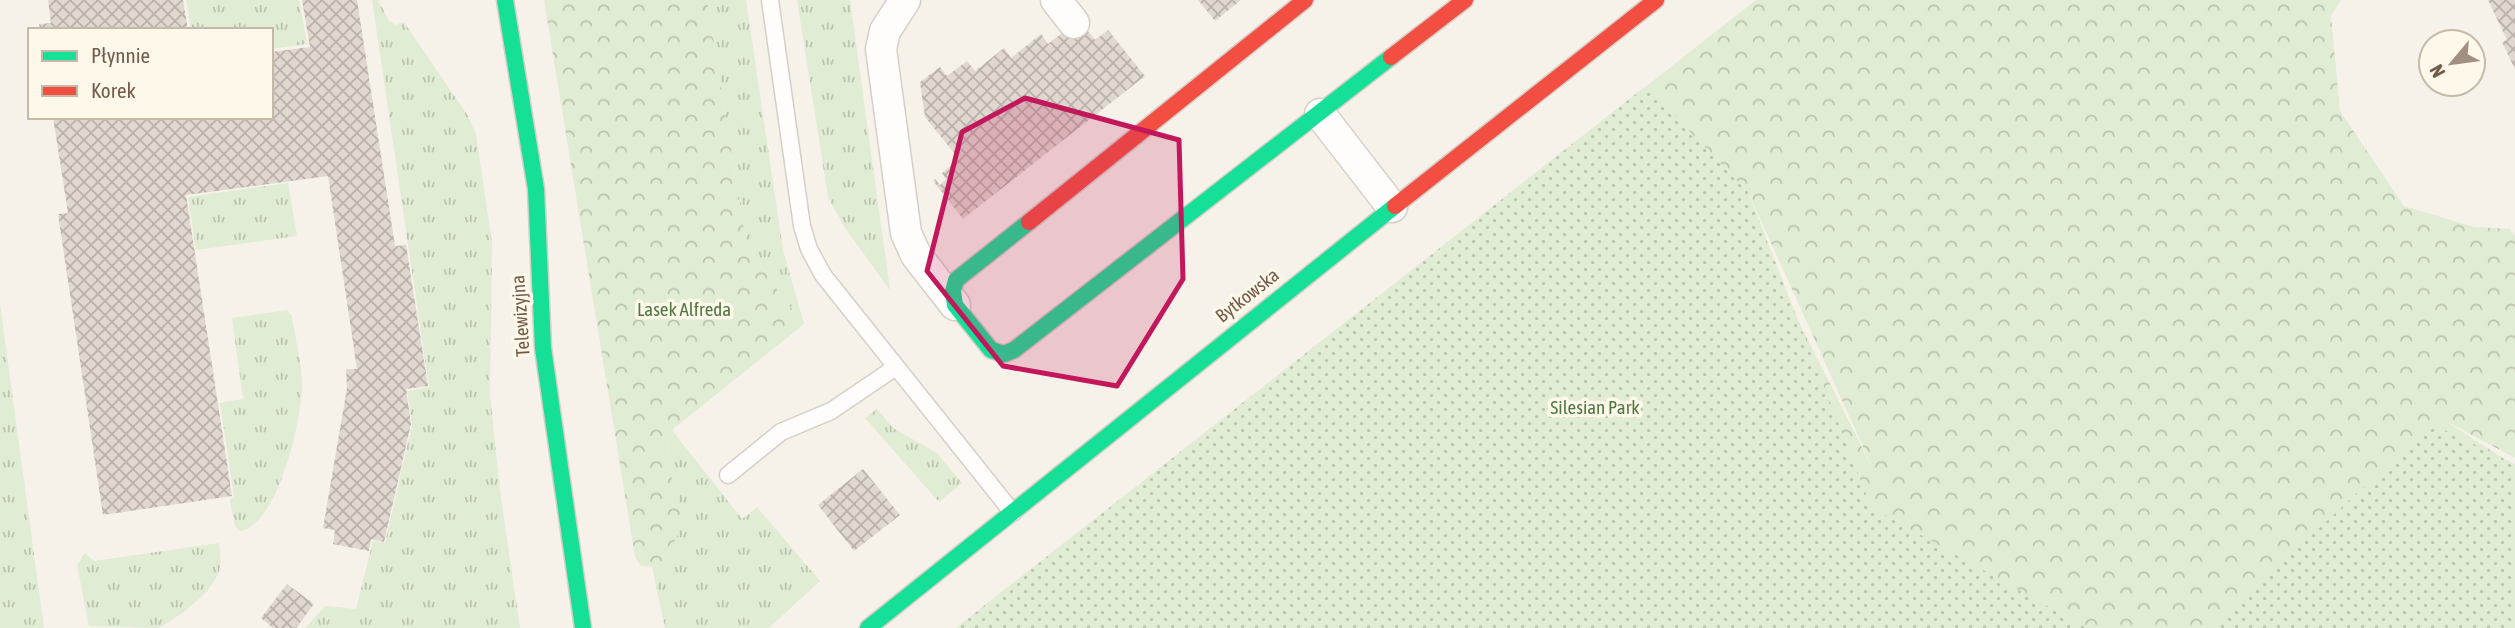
<svg xmlns="http://www.w3.org/2000/svg" width="2515" height="628" viewBox="0 0 2515 628" font-family="'Asap Condensed',sans-serif">
	<defs>
		<pattern id="grass-tufts" width="24" height="20" patternUnits="userSpaceOnUse" patternTransform="scale(1.75)"><rect width="24" height="20" fill="#e1ecd4"/><path d="M3 7l-1-3M5 7V3M7 7l1-3M15 17l-1-3M17 17v-4M19 17l1-3" fill="none" stroke="#bbc2ae"/></pattern>
		<pattern id="forest-crowns" width="20" height="18" patternUnits="userSpaceOnUse" patternTransform="scale(1.75)"><rect width="20" height="18" fill="#e1ecd4"/><path d="M2 6a3 3 0 1 1 6 0M12 15a3 3 0 1 1 6 0" fill="none" stroke="#bbc2ae"/></pattern>
		<pattern id="park-dots" width="8" height="8" patternUnits="userSpaceOnUse" patternTransform="scale(1.75)"><rect width="8" height="8" fill="#e1ecd4"/><path d="M2 2h.1M6 6h.1" fill="none" stroke="#bbc2ae" stroke-width="1.8" stroke-linecap="round"/></pattern>
		<pattern id="building-cross-hatch" width="8" height="8" patternUnits="userSpaceOnUse" patternTransform="scale(1.75)"><rect width="8" height="8" fill="#e0d8cf"/><path d="M0 0l8 8M0 8l8-8" fill="none" stroke="#bab2aa"/></pattern>
	</defs>
	<rect width="100%" height="100%" fill="#f6f2e9"/>
	<path fill="url(#grass-tufts)" d="M186,0H299L307,44L271,49V30H191Z
		M372,0H378L389,21L396,25L404,22L468,116L476,134L492,243L490,396L500,490L520,628H305L325,606L356,609L373,541L385,543L412,425L407,391L429,387Z
		M707,0H746L783,250L804,324C780,295 760,269 745,235Z
		M797,0H850L890,290L845,228L828,197Z
		M288,183L297,236L196,250L188,197Z
		M0,304L44,628H0Z
		M287,310L292,316C295,338 302,363 302,385C302,419 278,526 240,531L235,526L230,500L234,497L220,403L243,399L232,318Z
		M877,409L893,428L937,453L962,483L939,502L865,418Z
		M672,430L742,519L757,507L820,581L769,628H665L652,567H657L679,503C669,478 663,455 672,430Z
		M219,543C220,552 222,562 219,571C211,594 178,618 158,628L89,626L77,565L85,553L94,561Z"/>
	<path fill="url(#forest-crowns)" fill-rule="evenodd" d="M544,0H707L745,235C760,269 780,295 804,324L672,430C658,470 681,484 681,519C681,536 667,554 657,567L641,566L635,557Z
		M1756,0H2341L2331,16L2340,111L2404,206L2474,227L2510,229L2515,236V458L2444,420L2515,466V628H956ZM1653,94L1748,192L1874,471L1741,207Z"/>
	<path fill="url(#park-dots)" d="M1646,86L1748,192L1871,507L2086,628H956Z
		M2432,424L2515,464V628H2211Z"/>
	<path fill="url(#building-cross-hatch)" d="M48,0H183L188,30H40L39,24L51,23Z
		M302,0H357L395,246L406,245L428,386L406,389L411,424L384,542L371,539L369,551L333,544L335,530L323,528L347,388L346,369H357L328,176L186,195L232,496L103,515L58,214L68,213L53,117H271V52L310,47Z
		M1198,0H1241L1215,21Z
		M2488,0H2515V69L2502,42L2507,40Z
		M1079,20L1095,40L1108,30L1145,76L963,219L933,181L935,179L940,185L946,179L942,173L959,159L925,117L920,82L940,67L947,76L967,61L975,71L1004,48L1011,58L1041,34L1048,44Z
		M863,469L900,515L854,551L818,505Z
		M287,584L314,604L296,628H273L261,618Z"/>
	<g fill="none" stroke-linecap="round" stroke-linejoin="round">
		<defs>
			<path id="lane" d="M770,0L802,226L809,249L823,275L1013,513
				M728,475L781,432L831,411L896,367"/>
			<path id="street" d="M905,0L885,31L881,49L906,233L916,255L955,305
				M1056,0L1074,23
				M1320,114L1392,207"/>
			<path id="fast" d="M505,0L536,189L543,348L583,628
				M1029,222L956,280L953,291L955,305L991,350L1004,354L1014,350L1391,57
				M868,628L1395,206"/>
			<path id="jam" d="M1391,57L1465,0
				M1395,206L1656,0
				M1029,222L1305,0"/>
		</defs>
		<use href="#lane" stroke="#d5cfc8" stroke-width="19"/>
		<use href="#street" stroke="#d5cfc8" stroke-width="33"/>
		<use href="#fast" stroke="#d5cec6" stroke-width="19"/>
		<use href="#jam" stroke="#d5cec6" stroke-width="19"/>
		<use href="#lane" stroke="#fefdfc" stroke-width="16"/>
		<use href="#street" stroke="#fefdfc" stroke-width="30"/>
		<use href="#fast" stroke="#16e098" stroke-width="16"/>
		<use href="#jam" stroke="#f24e42" stroke-width="16"/>
	</g>
	<path fill="#c2185b" fill-opacity="0.2" stroke="#c2185b" stroke-width="5" stroke-linejoin="round" d="M1025,98L1179,140L1183,279L1117,386L1003,366L927,271L962,132Z"/>
	<g text-anchor="middle" stroke-width="7" stroke-linejoin="round" paint-order="stroke">
		<g font-size="19" fill="#735b4b" stroke="#fef8ea">
			<text transform="translate(1247 295) rotate(-38)" y="7">Bytkowska</text>
			<text transform="translate(520 316) rotate(-94)" y="7">Telewizyjna</text>
		</g>
		<g font-size="19" fill="#507843" stroke="#fef8ea">
			<text x="684" y="316">Lasek Alfreda</text>
			<text x="1595" y="414">Silesian Park</text>
		</g>
	</g>
	<rect x="28" y="28" width="245" height="91" fill="#fef8ea" stroke="#c6b9aa" stroke-width="2"/>
	<rect x="42" y="51" width="35" height="10" fill="#16e098" stroke="#c6b9aa" stroke-width="2"/>
	<text x="91" y="63" font-size="21" fill="#735b4b">Płynnie</text>
	<rect x="42" y="86" width="35" height="10" fill="#f24e42" stroke="#c6b9aa" stroke-width="2"/>
	<text x="91" y="98" font-size="21" fill="#735b4b">Korek</text>
	<g transform="translate(2452 63) rotate(241)"><circle r="33" fill="#fef8ea" stroke="#c6b9aa" stroke-width="2"/>
	<path d="M0-5L12 26L0 18L-12 26Z" fill="#a19082"/>
	<text y="-10" font-size="19" font-weight="bold" text-anchor="middle" fill="#735b4b">N</text>
	</g>
</svg>
